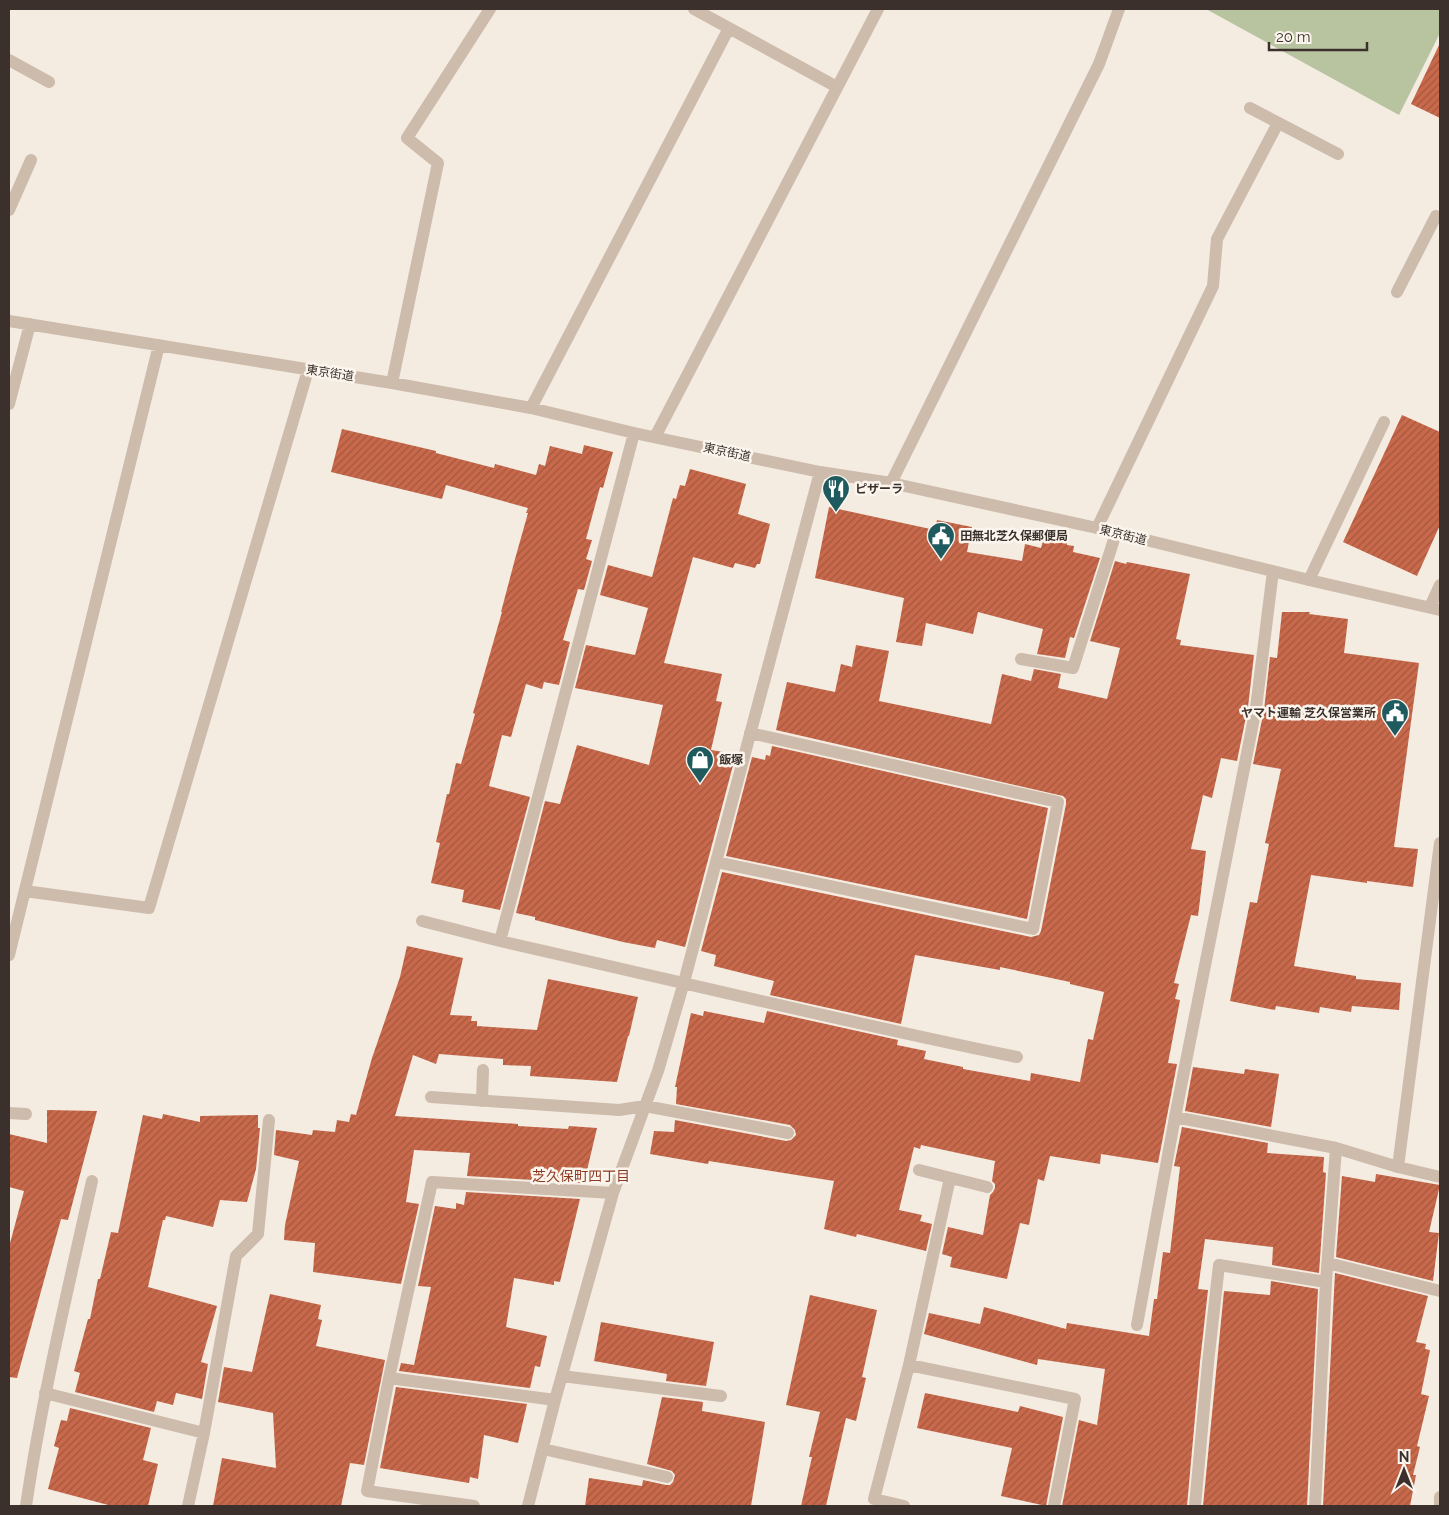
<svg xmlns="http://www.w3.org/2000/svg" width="1449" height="1515" viewBox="0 0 1449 1515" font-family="Raleway,'Noto Sans JP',sans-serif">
	<defs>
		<pattern id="building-hatch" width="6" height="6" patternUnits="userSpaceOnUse" patternTransform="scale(1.25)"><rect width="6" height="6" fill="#c8694b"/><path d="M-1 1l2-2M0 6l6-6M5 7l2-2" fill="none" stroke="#a4573f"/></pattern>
	</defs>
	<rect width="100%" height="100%" fill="#f4ebe1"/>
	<path fill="#b8c4a0" d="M1206,9H1440V33L1399,115Z"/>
	<path fill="url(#building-hatch)" d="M1440,43V118L1411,104Z
		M1402,415L1440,432V525L1417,576L1343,542Z
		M342,429L436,451V453L494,468L495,464L536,475L539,464L545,466L550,446L582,454L584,445L613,452L603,488L600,487L586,539L592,540L586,559L592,561L584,590L578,589L563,640L570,642L559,685L544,682L542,689L526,684L511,737L502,735L489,786L530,797L500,910L462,902L464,890L431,883L440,843L436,842L447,794H449L456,763L461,764L475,714L473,713L502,612H501L515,559L528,513H526L528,508L446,485L442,499L331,472Z
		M690,469L746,484L738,514L770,524L760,564H757L755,568L735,563L733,568L693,557L664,663L722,674L716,701L722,702L711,750L736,754L685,947L657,940L655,948L623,942L535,920V917L516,913L545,801L560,804L577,745L649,765L663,705L575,688L586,645L635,655L648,608L600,595L608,565L652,577L673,498L676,499L680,485L685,486Z
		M829,507L935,530L937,520L972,527L967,552L1022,561L1025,544L1041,548L1044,537L1067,542V545L1074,546L1073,552L1100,558L1074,638L1070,637L1065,658L1037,654L1043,629L978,612L973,634L926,623L922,646L896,642L904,598L815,578Z
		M1115,561L1126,564L1127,562L1190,574L1176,639L1181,640L1180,645L1254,655L1248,707L1237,761L1221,758L1212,798L1203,795L1191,849L1206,851L1198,916L1191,915L1174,983L1179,984L1175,999L1180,1000L1168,1063L1177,1064L1158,1163L1101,1154L1100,1164L1050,1156L1044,1181L1038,1179L1029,1225L1020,1223L1007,1279L950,1267L952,1257L942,1254L948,1227L983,1235L990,1195L993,1192L995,1188V1184L992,1181L995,1161L921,1145L920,1149L914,1147L899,1210L922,1215L920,1221L932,1224L926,1251L857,1234L856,1237L824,1229L834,1181L709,1161L708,1164L650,1154L654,1131L674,1132L675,1120L786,1141L791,1140L796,1135L795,1130L790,1125L676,1104L677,1087H675L691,1013L703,1016L704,1011L764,1023L767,1011L898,1040L897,1045L926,1051L924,1059L963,1067V1069L1030,1081L1031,1073L1080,1082L1088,1039L1093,1040L1104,992L1070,984V982L1000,967V970L915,955L901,1024L770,995L774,981L714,966L716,955L701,951L722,872L1031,937L1039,935L1041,931L1066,804V799L1063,796L776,730L787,682L835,692L841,664L852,667L856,645L889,651L879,701L991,724L1002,674L1031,681L1034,669L1061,674L1058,688L1107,699L1120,648L1090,641Z
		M1282,612H1310L1309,614L1348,619L1344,653L1419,663L1394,847L1418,849L1413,887L1367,881V883L1311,875L1294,966L1356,976V979L1401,983L1399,1010L1352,1006L1351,1012L1320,1007L1319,1013L1276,1006L1275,1010L1230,1001L1250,902L1257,903L1269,844L1265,843L1281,769L1253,764L1264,710L1270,657L1277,658Z
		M772,746L1048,808L1027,919L726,856L752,757L765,760L766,755L770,756Z
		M407,946L463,958L450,1015L472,1016L471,1021H477V1026L537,1030L548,979L638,997L629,1036H628L617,1082L530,1076L531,1066L503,1065V1059L439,1054L436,1064L413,1055L395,1116L518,1124V1126L568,1129L569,1126L597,1128L584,1183L467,1176L470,1153L414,1150L406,1202L419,1204L401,1284L313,1272L315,1243L284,1240L285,1225L299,1161L274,1155L276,1130L312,1135L313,1130L335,1132L337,1120L349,1122L351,1114L356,1115L372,1058L400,977Z
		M1193,1067L1244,1074L1245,1069L1279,1074L1271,1127L1185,1111Z
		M47,1110L97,1111L68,1220L61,1219L17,1378L9,1377V1247L24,1191L9,1187V1134L47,1143Z
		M163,1114L200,1122V1116L258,1115V1128H260L256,1169L247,1202L220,1200L213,1227L166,1216L165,1220H163L148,1287L217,1306L201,1362L208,1364L202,1399L176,1393L173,1405L157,1401L154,1412L75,1392L80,1373L74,1371L88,1319H90L98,1279H100L111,1232L118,1233L143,1115L162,1119Z
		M1182,1127L1268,1143L1267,1153L1324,1157L1323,1172L1326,1173L1319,1273L1272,1265L1273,1247L1205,1239L1198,1289L1208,1290L1200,1362L1187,1506H1062L1079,1420L1097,1425L1105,1369L1038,1359L1037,1365L924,1334L929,1313L980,1324L984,1307L1066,1329L1067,1323L1149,1336L1154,1299H1157L1163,1252L1170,1253L1180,1167L1174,1166Z
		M1376,1174L1440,1185L1429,1232L1439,1233L1433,1281L1336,1257L1342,1176L1375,1182Z
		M466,1192L580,1199L560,1282L554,1281V1285L514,1278L506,1327L547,1336L540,1367L535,1366L530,1388L399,1371L401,1363L414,1365L431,1287L418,1286L435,1206L456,1209V1203L464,1205Z
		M1335,1273L1428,1296L1416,1342L1426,1344L1425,1349L1430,1350L1421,1394L1429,1396L1417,1446L1420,1447L1413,1475H1416L1410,1506H1323Z
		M1271,1281L1318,1289L1307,1506H1203L1224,1291L1270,1295Z
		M270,1294L321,1305L318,1319L322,1320L316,1346L385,1360L364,1465L350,1463L341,1506H213L222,1458L276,1468L273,1413L218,1402L224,1367L252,1372Z
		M810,1295L877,1310L862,1377L866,1378L856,1421L846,1418L826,1506H801L812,1457H809L820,1412L786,1405Z
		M601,1322L714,1342L706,1386L666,1381L667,1374L594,1361Z
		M396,1387L527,1404L518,1443L484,1435L478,1479L470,1477L469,1483L380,1468Z
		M925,1393L1018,1412L1020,1406L1063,1417L1046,1506L1001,1496L1012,1448L917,1428Z
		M662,1397L703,1402L702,1411L765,1422L751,1506H585L589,1478L642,1486L643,1480L666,1485H670L673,1482L675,1475L672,1471L647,1464Z
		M70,1408L151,1428L143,1460L158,1464L148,1506H112L48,1489L59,1448L54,1446L61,1420L67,1421Z"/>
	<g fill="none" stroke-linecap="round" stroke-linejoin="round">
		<path stroke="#cdbbac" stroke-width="12" d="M694,9L837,87
			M9,60L49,82
			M1250,108L1338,154
			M9,210L31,160
			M1397,292L1436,216L1440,218
			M9,321L392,383L531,408L634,433L820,472L891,483L1097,528L1309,580L1440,610
			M392,383L438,163L407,138L490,9
			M9,404L30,324
			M531,408L729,28
			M634,433L500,941C673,980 844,1022 1017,1057
			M655,437L878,9
			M891,483L1099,64L1119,9
			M1097,528L1213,286L1217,239L1278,123
			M1273,571L1256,708L1175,1117L1336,1148L1398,1167L1440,1177
			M1309,580L1384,422
			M1430,607L1440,585
			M1021,659L1073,668L1116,533
			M716,862L1033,929L1058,802L750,733
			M25,891L149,908L308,370
			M422,921L500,941
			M9,955L159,345
			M431,1097L619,1110L645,1106L788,1133
			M482,1101L483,1070
			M9,1113L26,1114
			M1398,1167L1440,843
			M919,1170L987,1187
			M1328,1263L1440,1291
			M1137,1325L1175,1117
			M909,1365L1075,1399L1054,1506
			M562,1376L721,1396
			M389,1378L555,1400
			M45,1393L204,1433
			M543,1449L667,1477
			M26,1506C42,1397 68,1289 92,1181
			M188,1506L204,1433L236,1256L258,1234L269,1120
			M474,1506L367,1491L389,1378L432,1182L613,1193
			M528,1506L555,1400L613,1193L658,1071L684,982L820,472
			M904,1506L874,1499L909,1365L950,1178
			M1195,1506L1208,1363L1219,1265L1326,1282
			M1315,1506L1326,1282L1336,1148
			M1440,1506V1497"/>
	</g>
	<defs>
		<symbol id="restaurant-pin" viewBox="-11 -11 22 30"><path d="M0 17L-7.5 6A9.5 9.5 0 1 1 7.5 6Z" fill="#1f5a5e" stroke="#fbf5ee"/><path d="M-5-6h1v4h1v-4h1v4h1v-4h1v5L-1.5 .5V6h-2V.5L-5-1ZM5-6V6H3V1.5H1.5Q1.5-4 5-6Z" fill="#fff"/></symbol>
		<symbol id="civic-pin" viewBox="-11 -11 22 30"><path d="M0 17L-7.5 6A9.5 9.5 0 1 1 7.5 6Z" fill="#1f5a5e" stroke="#fbf5ee"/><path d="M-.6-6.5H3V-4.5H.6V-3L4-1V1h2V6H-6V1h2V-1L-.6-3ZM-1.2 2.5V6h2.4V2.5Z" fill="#fff"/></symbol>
		<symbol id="shop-pin" viewBox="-11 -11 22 30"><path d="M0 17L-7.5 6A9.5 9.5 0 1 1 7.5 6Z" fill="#1f5a5e" stroke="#fbf5ee"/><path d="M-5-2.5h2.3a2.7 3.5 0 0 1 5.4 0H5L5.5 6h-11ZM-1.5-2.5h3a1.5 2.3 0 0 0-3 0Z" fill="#fff"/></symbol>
	</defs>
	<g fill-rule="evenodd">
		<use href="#restaurant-pin" x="820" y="473" width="32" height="43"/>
		<use href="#civic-pin" x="925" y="520" width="32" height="43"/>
		<use href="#civic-pin" x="1379" y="697" width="32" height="43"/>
		<use href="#shop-pin" x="684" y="744" width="32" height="43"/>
	</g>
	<g text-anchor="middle" stroke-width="5" stroke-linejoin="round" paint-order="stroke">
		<g font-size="12" fill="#3b302b" stroke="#fbf5ee">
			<text transform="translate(330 373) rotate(9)" y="4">東京街道</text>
			<text transform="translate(727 452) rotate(12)" y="4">東京街道</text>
			<text transform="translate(1123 535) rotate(14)" y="4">東京街道</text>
		</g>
		<g font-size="12" font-weight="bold" fill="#3b302b" stroke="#fbf5ee" text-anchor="start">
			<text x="855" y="493">ピザーラ</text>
			<text x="960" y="540">田無北芝久保郵便局</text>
			<text x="1376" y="717" text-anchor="end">ヤマト運輸 芝久保営業所</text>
			<text x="719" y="764">飯塚</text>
		</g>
		<g font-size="14" fill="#8c3b22" stroke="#fbf5ee">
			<text x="581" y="1181">芝久保町四丁目</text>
		</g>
	</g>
	<rect width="1449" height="1515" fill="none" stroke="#3b302b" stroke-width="20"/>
	<g transform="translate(1404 1470)" stroke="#fbf5ee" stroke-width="4" paint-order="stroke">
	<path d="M0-4L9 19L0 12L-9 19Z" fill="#3b302b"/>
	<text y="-8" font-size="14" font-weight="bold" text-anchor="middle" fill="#3b302b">N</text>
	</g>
	<path d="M1269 42v8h98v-8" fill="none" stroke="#3b302b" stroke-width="2.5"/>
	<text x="1276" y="42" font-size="15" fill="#3b302b" stroke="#fbf5ee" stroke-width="4" paint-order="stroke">20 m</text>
</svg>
